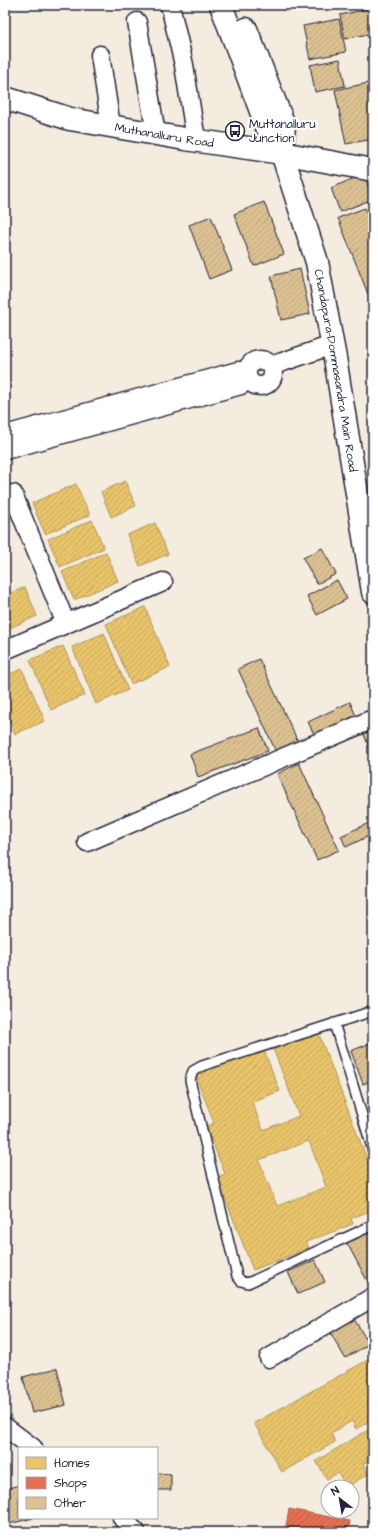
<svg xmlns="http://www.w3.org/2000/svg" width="378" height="1537" viewBox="0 0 378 1537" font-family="'Architects Daughter',sans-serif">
	<defs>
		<pattern id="homes-hatch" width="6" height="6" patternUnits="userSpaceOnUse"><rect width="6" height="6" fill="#e9c46a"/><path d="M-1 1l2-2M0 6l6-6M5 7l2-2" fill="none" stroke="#c8a85d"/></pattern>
		<pattern id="shops-hatch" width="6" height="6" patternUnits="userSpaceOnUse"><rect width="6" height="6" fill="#e76f51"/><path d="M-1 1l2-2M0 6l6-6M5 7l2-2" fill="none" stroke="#bb5b44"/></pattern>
		<pattern id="building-hatch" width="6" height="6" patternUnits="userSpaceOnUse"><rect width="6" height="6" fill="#dcc191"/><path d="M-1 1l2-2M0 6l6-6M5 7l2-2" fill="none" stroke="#bca67e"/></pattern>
	</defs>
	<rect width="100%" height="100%" fill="#f4ecde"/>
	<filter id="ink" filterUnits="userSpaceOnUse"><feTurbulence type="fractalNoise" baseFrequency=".025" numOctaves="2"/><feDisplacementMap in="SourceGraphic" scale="8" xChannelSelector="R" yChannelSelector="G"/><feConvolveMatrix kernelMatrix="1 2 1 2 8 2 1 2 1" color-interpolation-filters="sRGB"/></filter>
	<g filter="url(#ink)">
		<path fill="url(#homes-hatch)" stroke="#ad935c" fill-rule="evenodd" d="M125,481L136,506L111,517L101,492Z
			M76,484L90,515L45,534L32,503Z
			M92,520L104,548L60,567L48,539Z
			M155,523L168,554L140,566L127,535Z
			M106,552L118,581L74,600L62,572Z
			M25,587L37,616L5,630V596Z
			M145,607L170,667L131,684L106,624Z
			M104,633L128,690L96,704L72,647Z
			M63,646L85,695L51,710L30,660Z
			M22,669L45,721L15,734L5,710V676Z
			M317,1029L373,1175V1210L351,1218L353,1224L306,1242L309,1248L253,1270L217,1177L225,1174L206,1126L214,1123L195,1074L263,1048L280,1091L252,1102L263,1130L299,1116L272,1046ZM309,1141L326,1187L277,1206L259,1160Z
			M373,1357V1398L367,1402L373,1413V1419L356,1429L352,1421L331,1433L335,1442L282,1472L254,1423Z
			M373,1427V1447L366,1451L371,1459L363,1464L368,1474L347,1487L338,1473L327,1479L316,1461Z"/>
		<path fill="url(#shops-hatch)" stroke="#ac584a" d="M289,1509L350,1521L348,1532H285Z"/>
		<path fill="url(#building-hatch)" stroke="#22223b" d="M373,8V33L345,39L340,15Z
			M339,19L346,52L310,59L303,26Z
			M340,59L345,86L315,92L310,65Z
			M373,82V139L346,144L335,90Z
			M364,174L373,199L340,212L331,188Z
			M264,202L284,254L254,266L234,214Z
			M365,208L373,228V292L368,294L338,218Z
			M211,216L232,270L209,279L189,225Z
			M300,269L310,314L281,320L271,276Z
			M322,548L336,574L317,584L303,558Z
			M337,580L347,599L317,615L307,596Z
			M259,659L300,746L278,756L238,669Z
			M350,702L356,716L315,736L308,722Z
			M373,725V749L370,750L362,729Z
			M259,728L268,751L198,777L190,754Z
			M299,763L339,850L317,860L277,774Z
			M373,821V834L346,847L341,836Z
			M373,1042V1080L363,1084L351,1051Z
			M373,1228V1284L370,1286L347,1243Z
			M315,1260L325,1282L298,1294L288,1272Z
			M354,1319L369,1344L345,1358L330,1332Z
			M57,1368L66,1405L32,1413L23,1377Z
			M157,1473L171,1474V1490H157Z
			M19,1485V1518H33L5,1525V1489Z"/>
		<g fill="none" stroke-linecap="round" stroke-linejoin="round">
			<defs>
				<path id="lane" d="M373,1011L202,1066L193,1071L190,1080L237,1276L241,1281L248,1283L373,1225
					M334,1023L373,1151"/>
				<path id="street" d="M170,5L184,65L196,140
					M137,22L156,134
					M100,55L111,126
					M247 373a13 13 0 1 1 26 0a13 13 0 1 1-26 0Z
					M271,366L332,345
					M5,435L238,371L246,372
					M5,450L241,385L248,380
					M13,494L66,624
					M5,650L163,582
					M87,842L373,719
					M269,1358L373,1297
					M5,1427L33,1448
					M122,1518L136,1532"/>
				<g id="secondary">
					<path id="s1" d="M221,5L267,127L282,153L317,262L335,358L373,592"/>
					<path d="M246,29L284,125L282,153"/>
					<path id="s2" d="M5,98L70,119L185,139L282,153L373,170"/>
				</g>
			</defs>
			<use href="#lane" stroke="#22223b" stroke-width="12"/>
			<use href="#street" stroke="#22223b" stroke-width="21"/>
			<use href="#secondary" stroke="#22223b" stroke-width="25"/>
			<use href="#lane" stroke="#fff" stroke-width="9"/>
			<use href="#street" stroke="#fff" stroke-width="18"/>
			<use href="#secondary" stroke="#fff" stroke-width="22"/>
		</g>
	</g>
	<defs>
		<symbol id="bus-ring" viewBox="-11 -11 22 22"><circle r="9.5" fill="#fff" stroke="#22223b" stroke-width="1.5"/><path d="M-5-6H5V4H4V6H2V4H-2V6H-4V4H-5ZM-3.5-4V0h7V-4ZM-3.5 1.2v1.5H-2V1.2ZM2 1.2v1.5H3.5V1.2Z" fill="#22223b"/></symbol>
	</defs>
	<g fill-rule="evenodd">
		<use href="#bus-ring" x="224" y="120" width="22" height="22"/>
	</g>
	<g text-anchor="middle" stroke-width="4" stroke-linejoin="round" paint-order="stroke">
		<g font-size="12" fill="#22223b" stroke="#fff" text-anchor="start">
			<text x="249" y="128">Muttanalluru<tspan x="249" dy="14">Junction</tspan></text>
		</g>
		<g font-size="12" fill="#22223b" stroke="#fff">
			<text dy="4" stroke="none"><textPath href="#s2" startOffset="164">Muthanalluru Road</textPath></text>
			<text dy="4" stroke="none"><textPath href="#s1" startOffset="385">Chandapura-Dommasandra Main Road</textPath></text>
		</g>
	</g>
	<rect width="378" height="1537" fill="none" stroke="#fff" stroke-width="20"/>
	<rect x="10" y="10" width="358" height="1517" fill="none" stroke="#22223b" stroke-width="1.5" filter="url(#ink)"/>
	<rect x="18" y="1447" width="140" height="72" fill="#ffffff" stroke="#a7a7b1"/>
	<rect x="26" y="1457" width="20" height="12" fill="#e9c46a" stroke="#a7a7b1"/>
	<text x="54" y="1467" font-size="12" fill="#22223b">Homes</text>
	<rect x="26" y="1477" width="20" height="12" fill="#e76f51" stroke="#a7a7b1"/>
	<text x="54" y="1487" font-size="12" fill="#22223b">Shops</text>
	<rect x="26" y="1497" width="20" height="12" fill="#dcc191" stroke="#a7a7b1"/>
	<text x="54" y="1507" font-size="12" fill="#22223b">Other</text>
	<g transform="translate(340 1499) rotate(329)"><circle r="19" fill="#ffffff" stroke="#a7a7b1"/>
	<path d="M0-3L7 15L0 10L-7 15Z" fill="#22223b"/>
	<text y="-6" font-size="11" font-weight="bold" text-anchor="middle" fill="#22223b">N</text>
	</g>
</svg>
